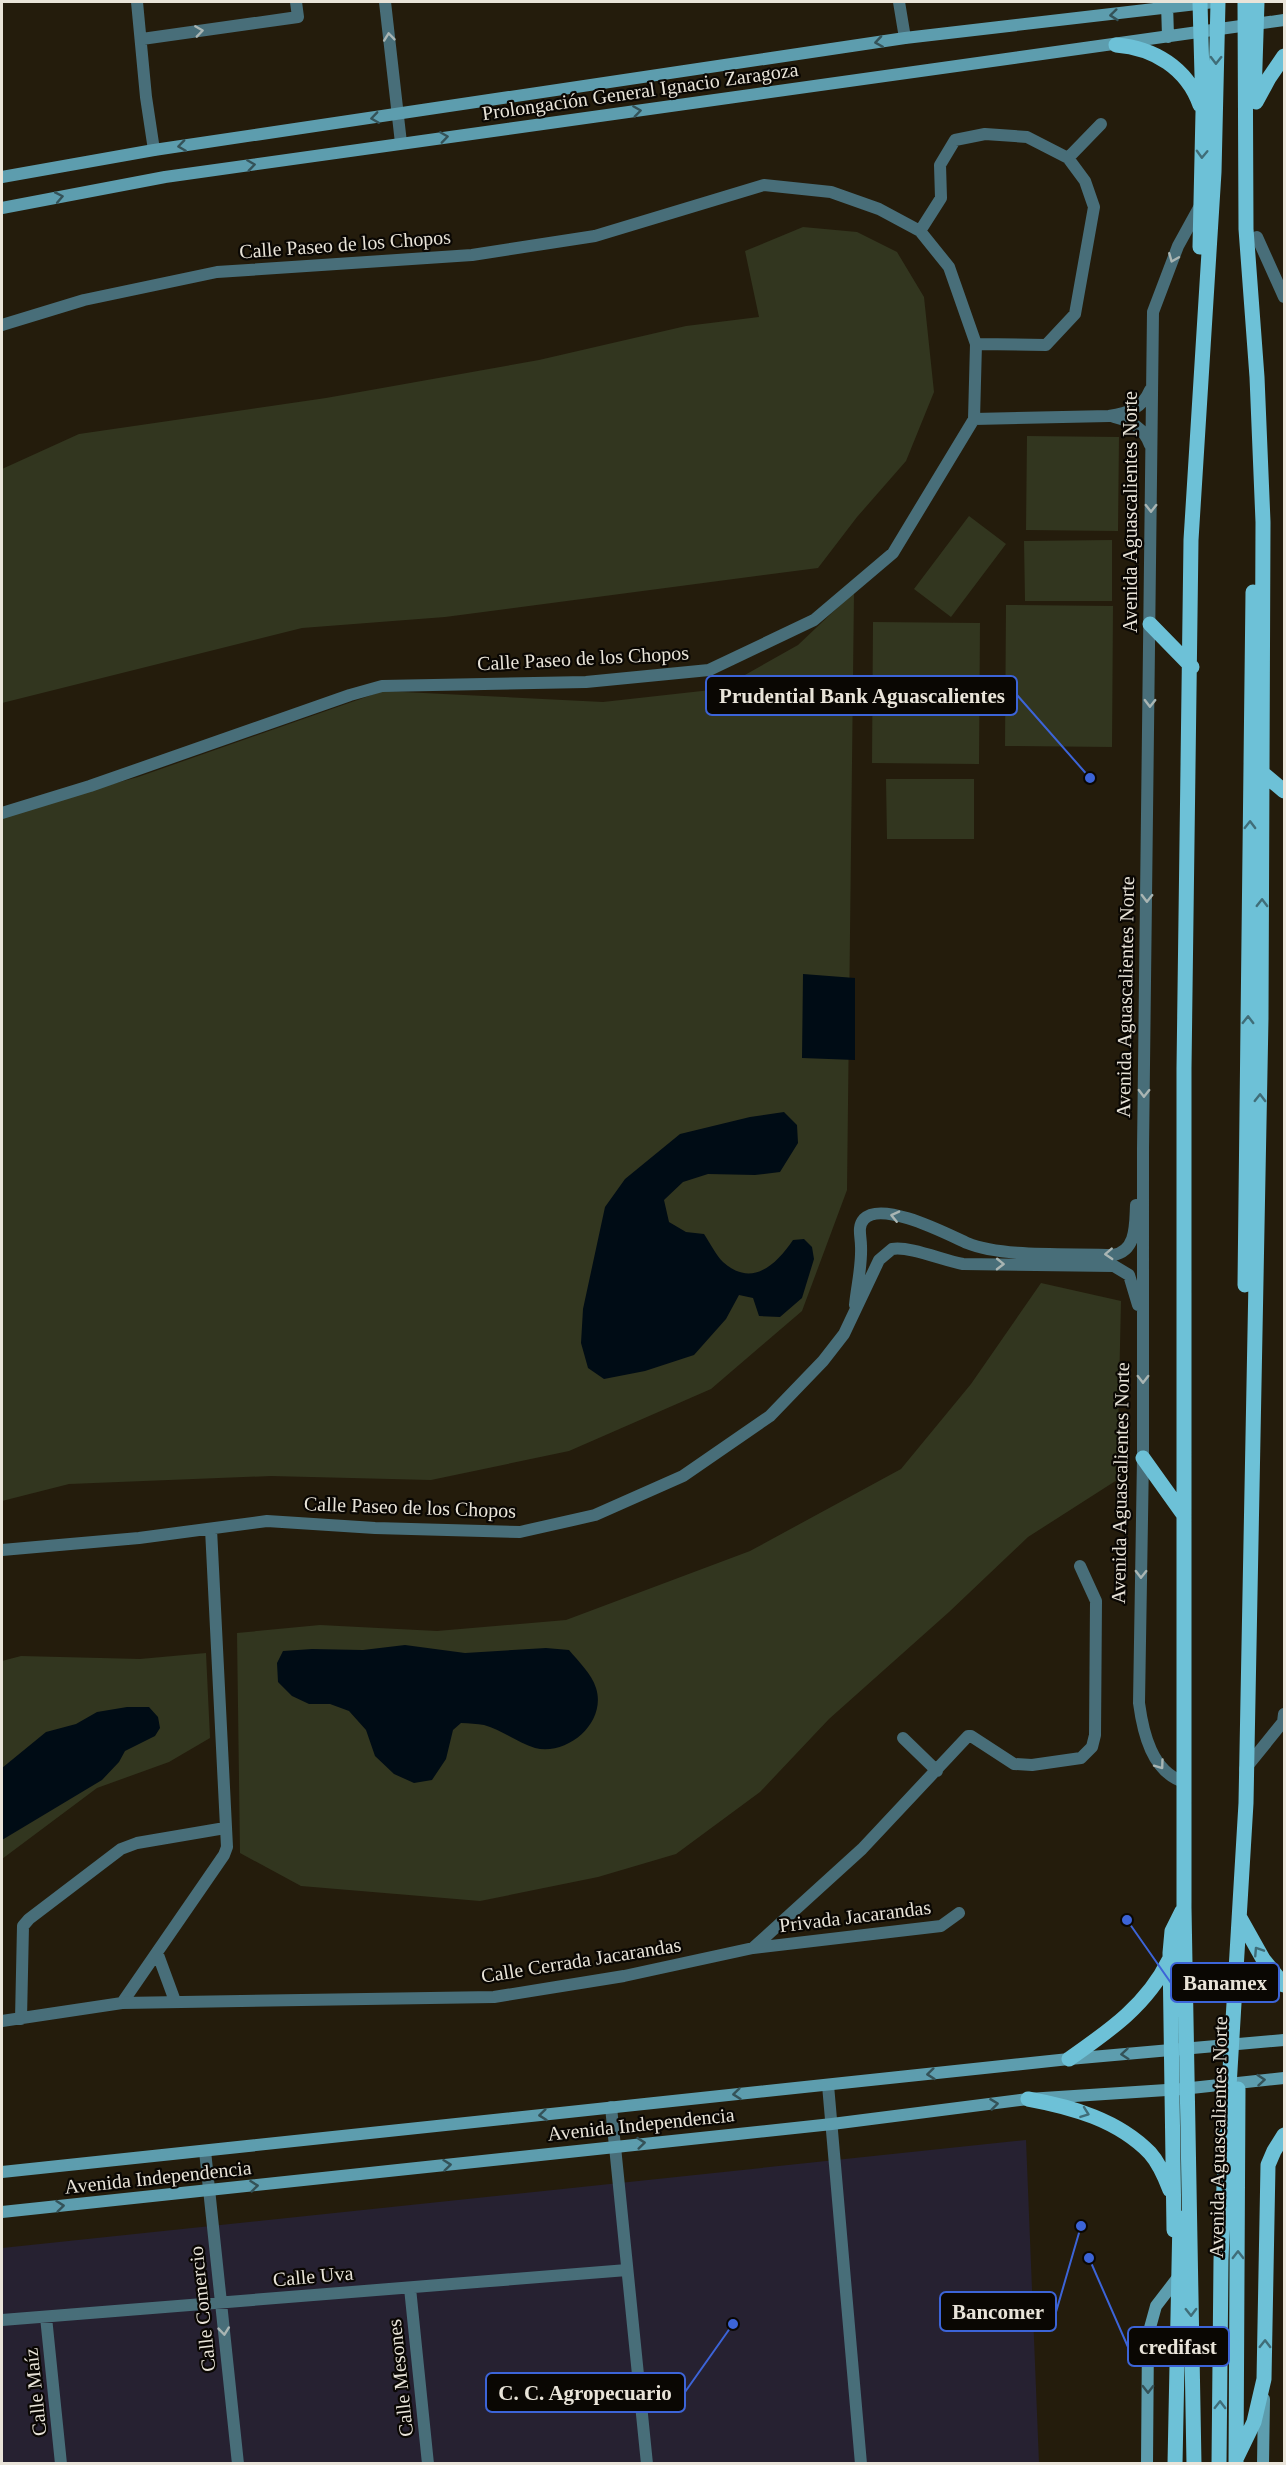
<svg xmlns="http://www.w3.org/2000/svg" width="1286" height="2465" viewBox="0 0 1286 2465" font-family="Georgia,serif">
	<rect width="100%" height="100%" fill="#241c0c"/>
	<path fill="#262131" d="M1026,2140L1039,2463H2V2248Z"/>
	<path fill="#32361f" d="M803,227L857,232L897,252L924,297L934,392L906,461L857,517L818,568L445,617L302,628L2,703V469L79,434L326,398L539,360L686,326L759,317L745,251Z
		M1027,436L1119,437L1118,531L1026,530Z
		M969,516L1006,544L951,617L914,589Z
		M1112,540V601H1025L1024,541Z
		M854,592L847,1190L802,1311L711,1389L569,1451L431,1480L271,1476L69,1484L2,1501V814L138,777L383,691L603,702L720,689L798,645Z
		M1006,605L1113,606L1112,747L1005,746Z
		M873,622L980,623L979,764L872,763Z
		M886,779H974V839H887Z
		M1041,1283L1121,1301L1117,1480L1028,1537L949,1612L829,1719L760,1792L676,1854L598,1877L480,1901L301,1886L240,1853L237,1633L320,1625L437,1631L566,1620L750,1551L901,1469L971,1384Z
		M206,1653L210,1738L169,1762L97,1788L2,1859V1661L21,1656L140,1659Z"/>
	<path fill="#000c15" d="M803,974L855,978V1060L802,1058Z
		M784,1112L797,1125L798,1143L780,1172L755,1175L708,1174L683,1182L664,1200L669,1222L686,1232L704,1234C710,1243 716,1255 723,1262C752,1288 776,1265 793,1240L804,1239L812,1247L814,1259L802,1298L780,1317L759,1316L753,1298L739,1295L726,1319L694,1355L645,1371L604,1379L588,1368L581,1343L583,1309L605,1207L625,1179L680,1134L750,1117Z
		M405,1645L465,1653L546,1648L569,1650C578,1661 592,1674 596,1688C607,1722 568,1756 535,1748C518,1743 502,1730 484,1725C477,1724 469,1723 461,1723L453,1730L446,1759L432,1780L414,1783L394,1774L375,1756L366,1730L349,1711L330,1704H309L292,1696L278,1682L277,1663L283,1651L312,1649L363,1650Z
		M127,1707H149L158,1717L160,1728L155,1736L125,1751L119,1762L102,1780L2,1840V1768L46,1732L76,1724L97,1712Z"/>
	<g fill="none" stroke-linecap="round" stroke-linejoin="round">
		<path stroke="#486e79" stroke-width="12" d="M137,2L146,97L154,150
			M385,2L401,143
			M899,2L905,38
			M142,39L298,17L296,2
			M1068,158L1101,124
			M920,231L941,198L940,165L955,140L985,134L1027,137L1068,158L1085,181L1094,207L1075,314L1046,345L976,344
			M1257,237L1284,297
			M2,325L84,300L217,272L472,255L595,236L764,185L831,192L879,209L920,231L949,267L976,344L974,419L893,553L814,620L709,670L586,682L382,686L350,695L90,786L2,813
			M1114,417C1131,421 1144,428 1150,445
			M974,419L1109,416C1128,413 1142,409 1150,390
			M855,1305C857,1285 862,1266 861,1246C861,1236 857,1227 864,1219C882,1200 947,1234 967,1243C1003,1258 1072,1253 1113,1255C1137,1251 1135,1224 1136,1205
			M2,1550L139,1538L267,1521L375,1528L520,1532L595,1515L683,1476L770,1416L823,1361L844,1334L879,1260L892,1249C910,1246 942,1260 963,1264L1114,1266L1129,1275L1138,1305
			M903,1738L937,1771
			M1245,1769L1283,1722L1284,1714
			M1184,1782C1152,1772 1143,1733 1139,1703L1143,1458V1149L1153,312L1178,246L1200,206
			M753,1948L862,1849L968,1736H971L1014,1764L1032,1765L1081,1758L1092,1747L1095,1735L1096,1601L1080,1566
			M157,1952L175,2001
			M122,2003L224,1855L227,1847L211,1529
			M21,2019L23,1926L29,1919L121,1849L137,1843L225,1828
			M2,2021L122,2003L494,1997L624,1976L753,1948L941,1926L959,1913
			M828,2085L861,2464
			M611,2107L647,2464
			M205,2151L238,2464
			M410,2288L428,2464
			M46,2317L61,2464
			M2,2320L627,2270"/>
		<path stroke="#5d9dae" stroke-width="12" d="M1167,3L1168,37
			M2,177L154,150L905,38L1214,2
			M2,208L165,177L1284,20
			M2,2172L1069,2059L1284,2040
			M2,2212L832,2124L1028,2099L1182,2089L1284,2078
			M1147,2464L1148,2335L1156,2306L1179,2276
			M1263,2464L1264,2399"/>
		<path stroke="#6dc1d7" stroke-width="15" d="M1116,45C1154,48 1187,68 1200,105
			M1254,97L1257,2
			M1256,102L1269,78L1284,56
			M1200,247L1203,112L1200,2
			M1150,624L1192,667
			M1259,770L1284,791
			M1245,1285L1253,592
			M1143,1458L1183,1514
			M1240,1918L1263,1959L1284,1985
			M1069,2059C1109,2031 1147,2005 1169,1960
			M1028,2099C1072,2107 1118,2120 1150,2153C1159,2163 1165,2177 1170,2190
			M1174,2230L1170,1953L1172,1931L1182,1911
			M1237,2457L1254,2422L1264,2379L1268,2165L1274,2151L1284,2135
			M1175,2464L1180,2218
			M1194,2464L1184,1908V1068L1191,540L1214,172L1218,2
			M1219,2464L1221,2260L1226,2137L1246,1803L1261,1018L1263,522L1257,377L1246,229L1245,2
			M1236,2464L1238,2089"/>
	</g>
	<defs><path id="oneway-chevron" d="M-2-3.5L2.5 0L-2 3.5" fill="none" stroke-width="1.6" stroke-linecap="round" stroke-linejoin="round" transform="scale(1.5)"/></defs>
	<g stroke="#345258">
		<use href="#oneway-chevron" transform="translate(1114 15) rotate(174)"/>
		<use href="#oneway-chevron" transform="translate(879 42) rotate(171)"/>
		<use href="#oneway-chevron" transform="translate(637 111) rotate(-8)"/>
		<use href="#oneway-chevron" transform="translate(375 118) rotate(172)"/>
		<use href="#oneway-chevron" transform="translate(444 137) rotate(-8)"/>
		<use href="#oneway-chevron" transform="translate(182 146) rotate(172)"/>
		<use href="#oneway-chevron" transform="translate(251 165) rotate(-8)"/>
		<use href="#oneway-chevron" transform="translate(59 197) rotate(-11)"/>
		<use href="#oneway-chevron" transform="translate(1125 2054) rotate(175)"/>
		<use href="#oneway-chevron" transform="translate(931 2074) rotate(174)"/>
		<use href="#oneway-chevron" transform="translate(1261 2080) rotate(-5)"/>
		<use href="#oneway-chevron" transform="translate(737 2094) rotate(174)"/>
		<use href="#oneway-chevron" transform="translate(994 2104) rotate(-7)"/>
		<use href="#oneway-chevron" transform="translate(543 2115) rotate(174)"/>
		<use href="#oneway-chevron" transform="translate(641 2143) rotate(-6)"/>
		<use href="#oneway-chevron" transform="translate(447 2165) rotate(-6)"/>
		<use href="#oneway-chevron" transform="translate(254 2186) rotate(-6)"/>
		<use href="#oneway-chevron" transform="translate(60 2206) rotate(-6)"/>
		<use href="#oneway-chevron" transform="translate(1148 2389) rotate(90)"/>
	</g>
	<g stroke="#a9b5b3">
		<use href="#oneway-chevron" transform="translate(199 31) rotate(-8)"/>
		<use href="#oneway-chevron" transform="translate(389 37) rotate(-96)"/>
		<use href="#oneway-chevron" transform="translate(1173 258) rotate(112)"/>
		<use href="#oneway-chevron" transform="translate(1151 508) rotate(90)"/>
		<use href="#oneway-chevron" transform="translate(1150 703) rotate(91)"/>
		<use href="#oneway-chevron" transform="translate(1147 898) rotate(91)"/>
		<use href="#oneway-chevron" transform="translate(1144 1093) rotate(91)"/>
		<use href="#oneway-chevron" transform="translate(895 1216) rotate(-167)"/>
		<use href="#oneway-chevron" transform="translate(1109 1254) rotate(177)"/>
		<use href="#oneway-chevron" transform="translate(1000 1264) rotate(1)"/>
		<use href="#oneway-chevron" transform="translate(1143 1379) rotate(90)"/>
		<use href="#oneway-chevron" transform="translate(1141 1574) rotate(91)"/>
		<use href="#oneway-chevron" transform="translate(1160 1765) rotate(54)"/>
		<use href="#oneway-chevron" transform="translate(224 2331) rotate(84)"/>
	</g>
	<g stroke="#406d78">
		<use href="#oneway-chevron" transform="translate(1216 60) rotate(91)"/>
		<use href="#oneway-chevron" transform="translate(1202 154) rotate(92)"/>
		<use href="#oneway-chevron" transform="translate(1250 825) rotate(-89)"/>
		<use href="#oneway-chevron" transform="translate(1262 903) rotate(-89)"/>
		<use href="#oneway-chevron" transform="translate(1248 1020) rotate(-89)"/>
		<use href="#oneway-chevron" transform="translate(1260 1098) rotate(-89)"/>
		<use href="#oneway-chevron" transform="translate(1258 1951) rotate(-123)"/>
		<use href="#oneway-chevron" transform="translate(1085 2113) rotate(20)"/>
		<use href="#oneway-chevron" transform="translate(1238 2255) rotate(-90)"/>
		<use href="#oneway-chevron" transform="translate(1191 2312) rotate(89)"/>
		<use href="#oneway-chevron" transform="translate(1265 2344) rotate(-89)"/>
		<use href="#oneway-chevron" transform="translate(1220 2405) rotate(-89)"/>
	</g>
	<g text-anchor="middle" stroke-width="4.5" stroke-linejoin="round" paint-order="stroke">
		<g font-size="20" fill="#e9e4d9" stroke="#0a0703">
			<text transform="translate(640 91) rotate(-8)" y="7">Prolongación General Ignacio Zaragoza</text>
			<text transform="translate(345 244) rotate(-4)" y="7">Calle Paseo de los Chopos</text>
			<text transform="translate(1130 512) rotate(-90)" y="7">Avenida Aguascalientes Norte</text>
			<text transform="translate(583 658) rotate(-3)" y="7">Calle Paseo de los Chopos</text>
			<text transform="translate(1125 997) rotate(-89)" y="7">Avenida Aguascalientes Norte</text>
			<text transform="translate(1120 1483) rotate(-89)" y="7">Avenida Aguascalientes Norte</text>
			<text transform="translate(410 1507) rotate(2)" y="7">Calle Paseo de los Chopos</text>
			<text transform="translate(855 1916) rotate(-7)" y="7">Privada Jacarandas</text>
			<text transform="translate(581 1960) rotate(-9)" y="7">Calle Cerrada Jacarandas</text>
			<text transform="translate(641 2124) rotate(-6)" y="7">Avenida Independencia</text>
			<text transform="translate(1218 2137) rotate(-89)" y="7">Avenida Aguascalientes Norte</text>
			<text transform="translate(158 2177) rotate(-6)" y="7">Avenida Independencia</text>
			<text transform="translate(313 2276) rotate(-5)" y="7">Calle Uva</text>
			<text transform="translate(202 2309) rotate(-96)" y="7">Calle Comercio</text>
			<text transform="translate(400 2378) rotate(-96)" y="7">Calle Mesones</text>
			<text transform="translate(35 2392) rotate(-96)" y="7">Calle Maíz</text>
		</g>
	</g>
	<path fill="none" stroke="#3c64d8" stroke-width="2" d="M1090 778L1017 695M1127 1920L1171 1983M1081 2226L1056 2312M1089 2258L1128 2347M733 2324L685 2392"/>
	<g fill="#3c64d8" stroke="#0a0703" stroke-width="2">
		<circle cx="1090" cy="778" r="6"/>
		<circle cx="1127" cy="1920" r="6"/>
		<circle cx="1081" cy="2226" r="6"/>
		<circle cx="1089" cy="2258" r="6"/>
		<circle cx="733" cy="2324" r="6"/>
	</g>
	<g fill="#0a0703" stroke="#3c64d8" stroke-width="2">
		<rect x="706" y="676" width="311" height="39" rx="6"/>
		<rect x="1171" y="1963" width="108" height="39" rx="6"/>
		<rect x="940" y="2292" width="116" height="39" rx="6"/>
		<rect x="1128" y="2327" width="101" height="39" rx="6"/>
		<rect x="486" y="2373" width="199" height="39" rx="6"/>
	</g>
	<g font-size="21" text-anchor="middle" font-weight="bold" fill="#e9e4d9">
		<text x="862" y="703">Prudential Bank Aguascalientes</text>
		<text x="1225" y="1990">Banamex</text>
		<text x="998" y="2319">Bancomer</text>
		<text x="1178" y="2354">credifast</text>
		<text x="585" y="2400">C. C. Agropecuario</text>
	</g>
	<rect width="1286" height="2465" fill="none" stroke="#e9e4d9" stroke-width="6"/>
</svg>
